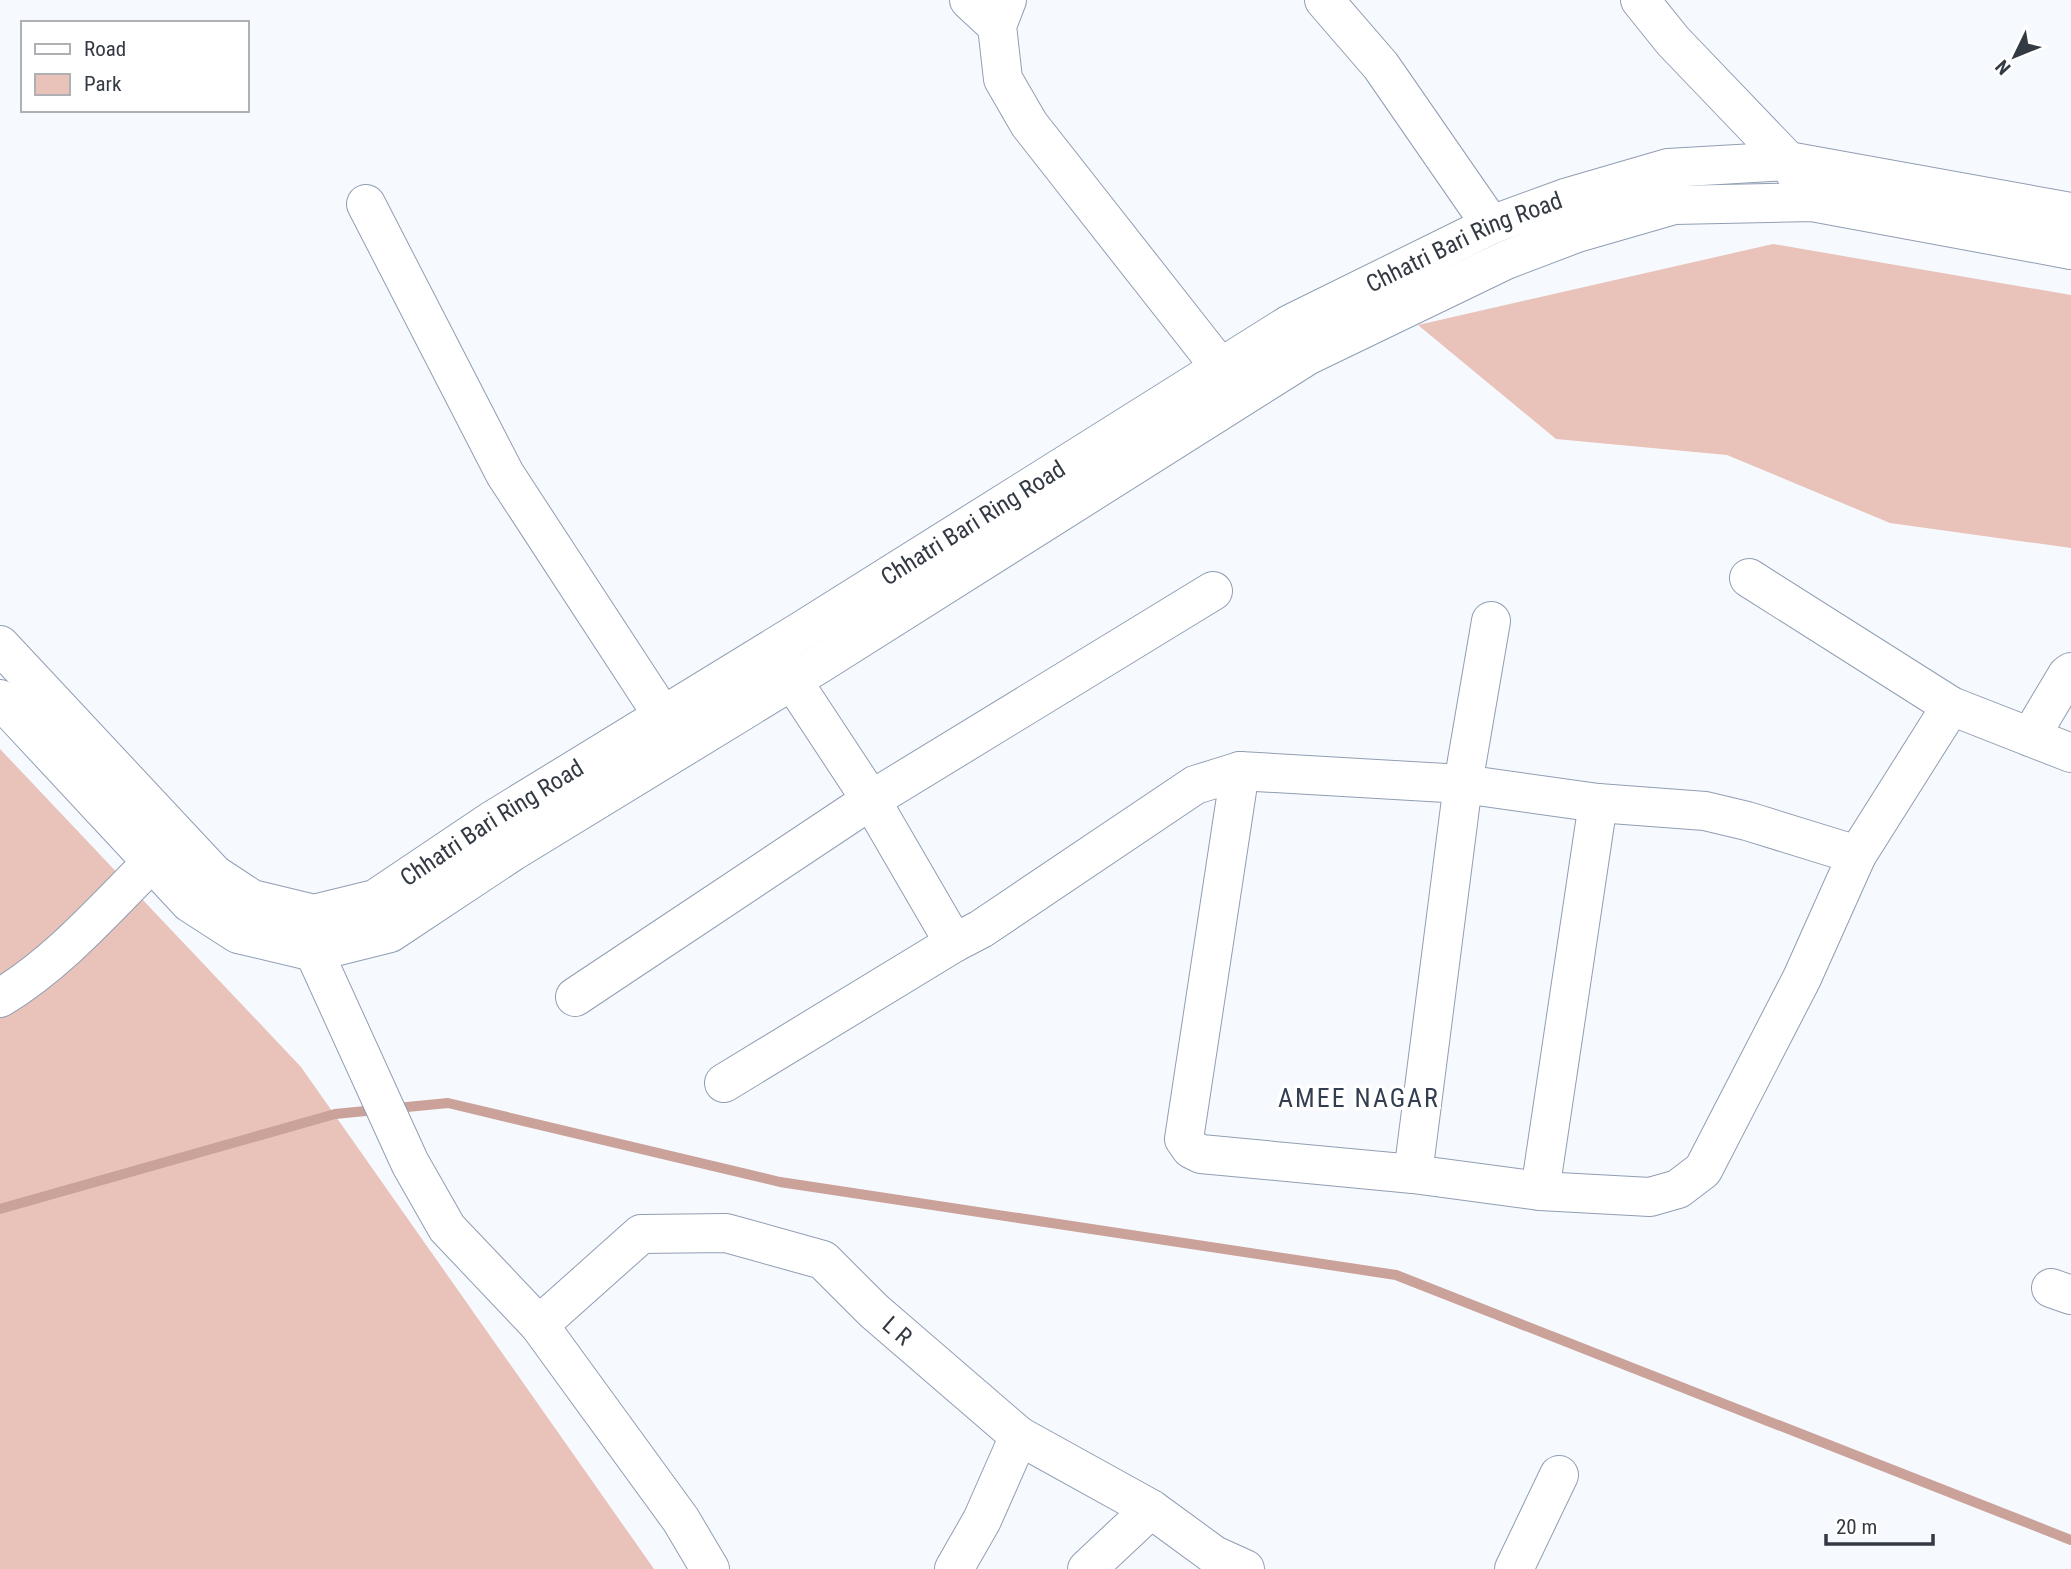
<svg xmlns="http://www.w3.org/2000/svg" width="2071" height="1569" viewBox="0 0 2071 1569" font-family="'Roboto Condensed',sans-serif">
	<rect width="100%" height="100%" fill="#f6f9fe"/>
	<path fill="#e9c2ba" d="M1773,244L2071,295V548L1890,523L1727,455L1556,439L1418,325Z
		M0,749L301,1067L654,1569H0Z"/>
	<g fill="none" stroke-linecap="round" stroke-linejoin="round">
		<path stroke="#caa29a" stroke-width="10" d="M0,1209L335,1114L448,1103L780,1182L1396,1275L2071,1540"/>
		<defs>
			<g id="street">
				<path d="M969,0L997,26"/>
				<path d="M1007,0L997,26L1003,79L1029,124L1220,367"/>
				<path d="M1324,0L1381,66L1491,225"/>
				<path d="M366,204L505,474L663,716"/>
				<path d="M1749,578L1951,706L2071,753"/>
				<path d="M792,680L871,800L954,943L981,929L1195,785L1240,771L1463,784L1598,803L1705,811L1747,821L1857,855"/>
				<path d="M2030,737L2067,675L2071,672"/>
				<path d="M1240,771L1184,1139L1191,1149L1201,1154L1413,1174L1540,1191L1650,1197L1678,1189L1703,1170L1802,978L1857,855L1951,706"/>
				<path d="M575,997L871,800L1213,591"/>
				<path d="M0,998C58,963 104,910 152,862"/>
				<path d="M724,1083L954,943"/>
				<path d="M1413,1174L1463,784L1491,621"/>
				<path d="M1540,1191L1598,803"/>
				<path d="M2051,1288L2071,1295"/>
				<path id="s1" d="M539,1325L641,1234L726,1233L823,1260L874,1311L1019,1436L1151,1509L1214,1555L1245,1569"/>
				<path d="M954,1569L982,1520L1019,1436"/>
				<path d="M1087,1569L1151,1509"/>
				<path d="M1514,1569L1559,1475"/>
			</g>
			<path id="secondary" d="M1640,0L1673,41L1788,161L1802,185
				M314,952L410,1163L447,1228L539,1325L681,1520L710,1569"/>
			<g id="primary">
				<path id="s2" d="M0,645L214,874L252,899L314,914L375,899L491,821L801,631L1290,324L1491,225L1565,198L1668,168L1788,161L2071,212"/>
				<path d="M0,699L190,903L238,934L314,952L390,933L512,852L821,663L1307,356L1506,260L1577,233L1674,205L1812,202L2071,250"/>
			</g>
		</defs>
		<use href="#street" stroke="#909eb3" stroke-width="40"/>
		<use href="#secondary" stroke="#909eb3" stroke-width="40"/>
		<use href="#primary" stroke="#909eb3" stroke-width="40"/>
		<use href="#street" stroke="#fff" stroke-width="38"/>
		<use href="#secondary" stroke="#fff" stroke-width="38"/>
		<use href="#primary" stroke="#fff" stroke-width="38"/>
	</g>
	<g text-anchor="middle" stroke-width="7" stroke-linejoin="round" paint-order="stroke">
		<g font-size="24" fill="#343a43" stroke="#fff">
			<text dy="8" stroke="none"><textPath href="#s2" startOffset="1759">Chhatri Bari Ring Road</textPath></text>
			<text dy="8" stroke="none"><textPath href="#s2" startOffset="1192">Chhatri Bari Ring Road</textPath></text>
			<text dy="8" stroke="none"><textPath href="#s2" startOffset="625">Chhatri Bari Ring Road</textPath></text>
			<text dy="8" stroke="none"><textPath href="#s1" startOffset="425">L R</textPath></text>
		</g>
		<g font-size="26" letter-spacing="2" fill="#333f51" stroke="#fff">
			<text x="1359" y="1107">AMEE NAGAR</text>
		</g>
	</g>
	<rect x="21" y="21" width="228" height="91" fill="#ffffff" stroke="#aeb0b4" stroke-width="2"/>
	<rect x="35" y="44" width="35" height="10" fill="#ffffff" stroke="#aeb0b4" stroke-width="2"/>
	<text x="84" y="56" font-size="21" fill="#343a43">Road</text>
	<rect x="35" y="74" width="35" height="21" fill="#e9c2ba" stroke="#aeb0b4" stroke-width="2"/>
	<text x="84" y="91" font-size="21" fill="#343a43">Park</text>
	<g transform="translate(2015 56) rotate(227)" stroke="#ffffff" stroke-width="5" paint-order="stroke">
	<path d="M0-5L12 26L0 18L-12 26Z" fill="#343a43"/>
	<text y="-10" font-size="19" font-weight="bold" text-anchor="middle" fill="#343a43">N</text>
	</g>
	<path d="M1826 1534v10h107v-10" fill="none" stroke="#343a43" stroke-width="3.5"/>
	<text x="1836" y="1534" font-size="21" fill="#343a43" stroke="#ffffff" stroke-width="5" paint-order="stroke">20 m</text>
</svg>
